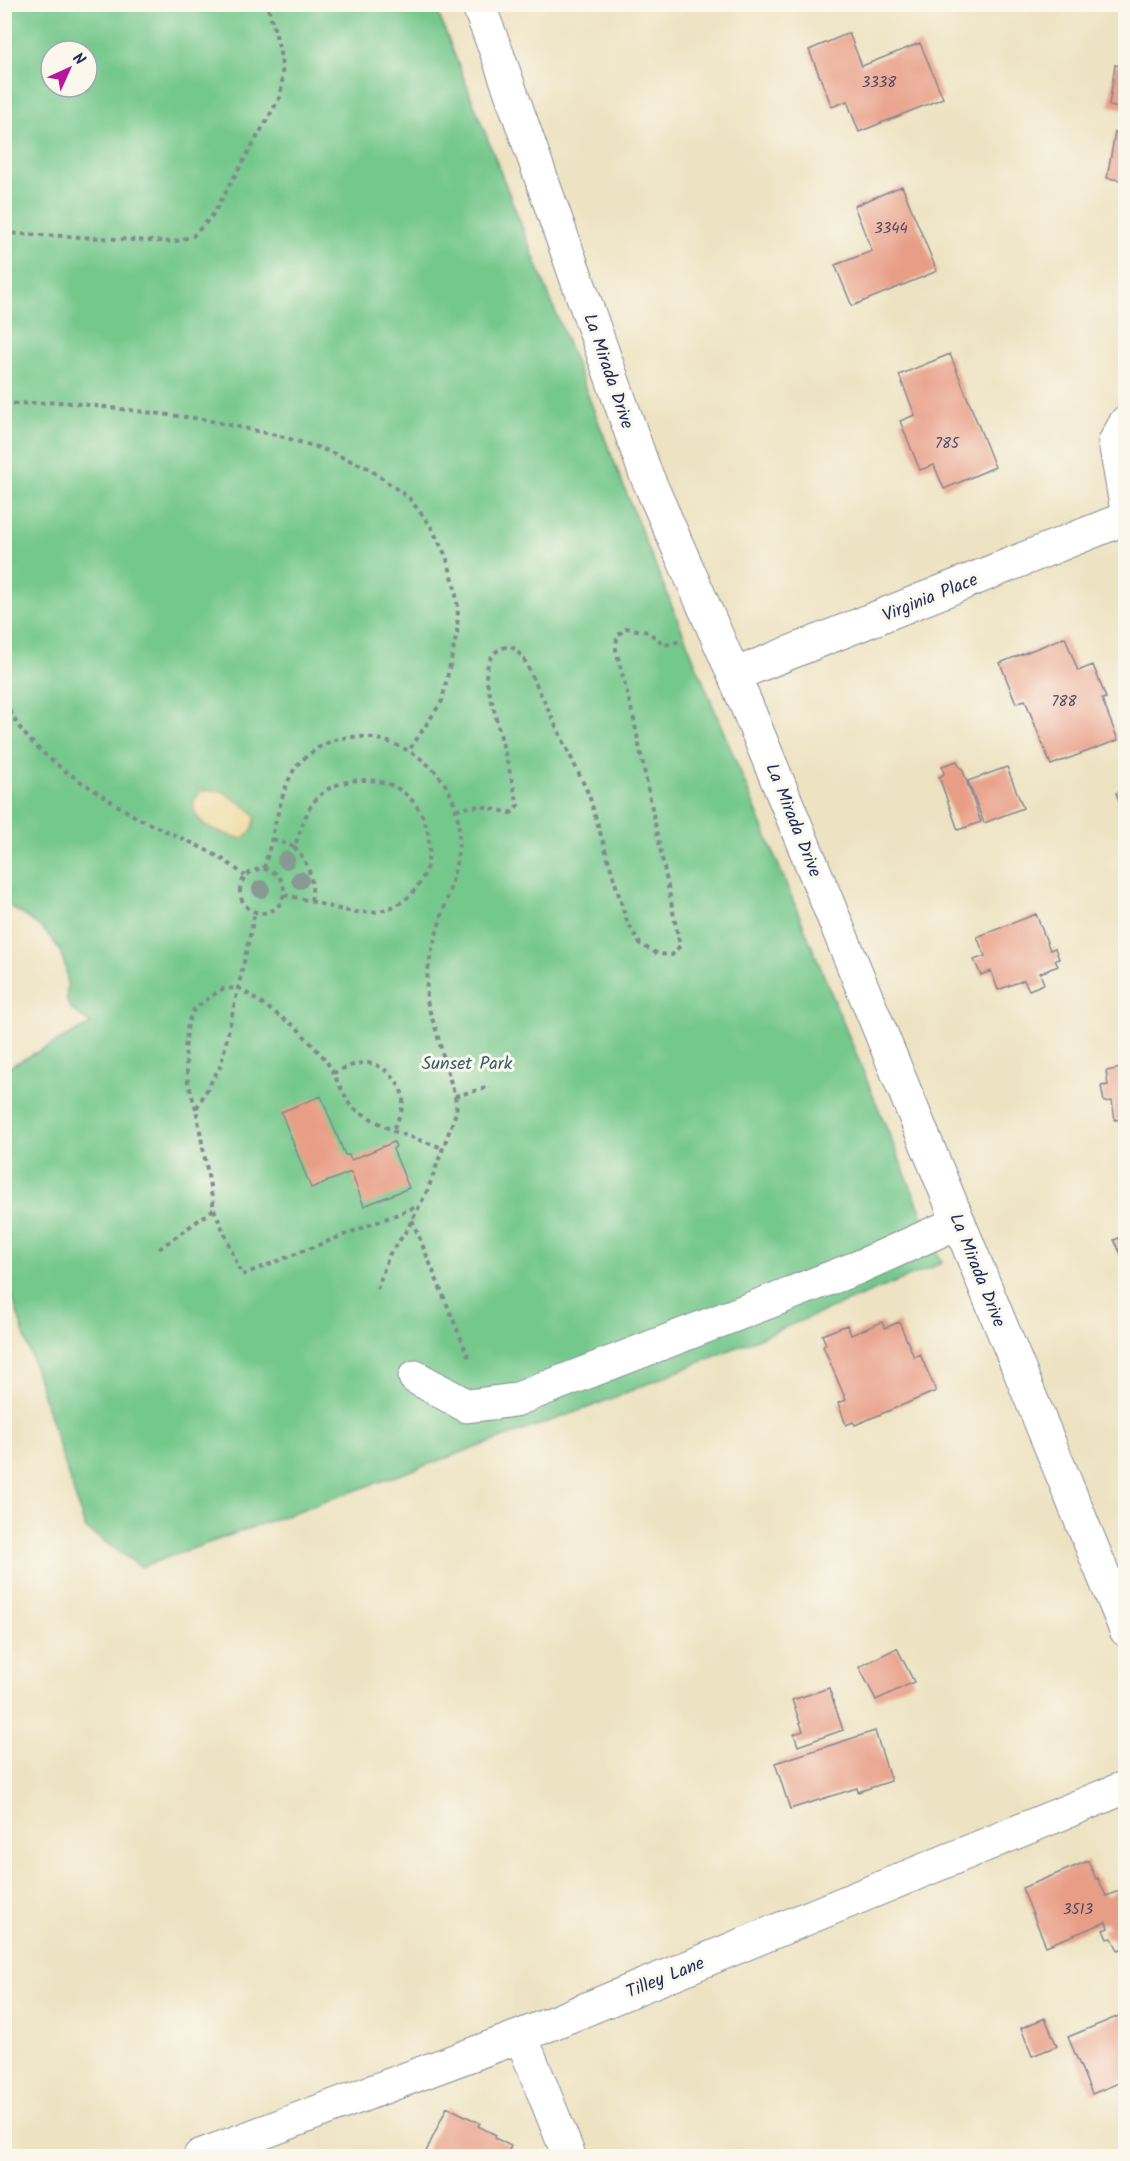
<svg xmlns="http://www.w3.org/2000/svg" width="1130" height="2161" viewBox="0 0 1130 2161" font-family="Kalam,sans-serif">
	<rect width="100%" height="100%" fill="#fbf7ec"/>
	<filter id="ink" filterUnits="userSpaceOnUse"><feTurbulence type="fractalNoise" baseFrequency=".0167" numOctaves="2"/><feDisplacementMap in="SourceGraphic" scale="12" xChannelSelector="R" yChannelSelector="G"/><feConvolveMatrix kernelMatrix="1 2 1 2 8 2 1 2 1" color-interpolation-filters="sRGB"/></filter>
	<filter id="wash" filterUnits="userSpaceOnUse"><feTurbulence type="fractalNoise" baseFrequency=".008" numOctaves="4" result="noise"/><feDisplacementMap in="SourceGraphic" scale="24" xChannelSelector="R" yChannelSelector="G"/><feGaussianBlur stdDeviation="1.35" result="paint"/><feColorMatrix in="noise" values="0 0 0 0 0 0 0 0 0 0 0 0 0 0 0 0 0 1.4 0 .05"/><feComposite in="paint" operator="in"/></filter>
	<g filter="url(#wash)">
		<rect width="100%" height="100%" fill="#ede2c1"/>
		<path fill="#74c88c" stroke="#487c75" stroke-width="1.5" fill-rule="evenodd" d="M4,5H435L642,533L942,1263L598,1404L141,1567L85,1528L5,1274V1069L91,1024C84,1018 74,1013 69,1006C64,998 68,992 67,983C67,975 65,964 62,956C53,931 25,916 5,903ZM51,51H87V87H51Z"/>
		<path fill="#eeda9e" stroke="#84847e" stroke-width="1.5" d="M202,790L222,791L249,809L255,816C255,827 251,833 242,839C233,836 218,832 210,828C194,819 187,803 202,790Z"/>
		<g id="blocks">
			<path fill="#e89d86" d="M849,33L862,66L920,43L943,98L859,132L847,101L832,107L809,50Z
				M1123,50H1126V109L1109,106L1115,65L1120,66Z
				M1115,132L1126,133V181L1107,178Z
				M902,186L937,271L852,306L835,265L872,251L854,206Z
				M950,354L995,467L944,489L934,465L920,470L900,421L915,415L899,375Z
				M1065,637L1078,671L1093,665L1106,698L1102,699L1118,740L1051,765L1025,700L1016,703L1000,663Z
				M957,761L960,768H962L981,822L958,830L939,777L944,774L942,766Z
				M1007,767L1023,808L984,823L968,781Z
				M1126,789V817H1125L1116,793Z
				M1036,914L1050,950L1055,948L1059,959L1055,960L1058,966L1040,973L1044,984L1029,990L1024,980L998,990L991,971L981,975L974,960L985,956L977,937Z
				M1126,1067V1118L1115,1120L1112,1101L1104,1102L1101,1086L1108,1085L1106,1071Z
				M321,1096L345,1155H349L351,1160L394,1142L396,1146L393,1149L409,1188L364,1206L351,1172L311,1188L281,1112Z
				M1126,1235V1265L1114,1240Z
				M882,1322L885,1328L899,1322L914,1357L920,1354L936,1391L855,1425L853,1422L846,1425L838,1403L846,1400L823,1346L826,1344L822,1335L847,1325L851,1335Z
				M897,1648L914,1682L876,1700L859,1667Z
				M829,1688L843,1730L798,1746L794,1734L803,1731L792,1700Z
				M875,1731L891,1781L858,1792L857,1788L790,1809L775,1763Z
				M1088,1861L1096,1879L1098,1878L1106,1896L1126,1888V1947L1118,1950L1112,1938L1107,1939L1103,1930L1108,1928L1106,1922L1046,1946L1022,1888Z
				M1126,2013V2080L1092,2094L1068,2037Z
				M1045,2018L1057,2046L1032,2056L1021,2028Z
				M447,2107L480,2123L478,2126L496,2135L495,2138L511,2146L506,2156H424Z"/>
		</g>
	</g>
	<g filter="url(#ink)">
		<use href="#blocks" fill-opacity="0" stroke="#848890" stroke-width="1.5"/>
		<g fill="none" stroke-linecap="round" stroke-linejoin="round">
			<defs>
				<path id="minor" d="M478,4L498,56L645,472L734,675L1126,1630
					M1126,422L1115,442L1126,505
					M734,675L1126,518
					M415,1377L467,1406L515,1400L859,1267L959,1222
					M521,2036L569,2156
					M200,2156L521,2036L1126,1787"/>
			</defs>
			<use href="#minor" stroke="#848890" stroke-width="35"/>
			<path stroke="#848890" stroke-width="4" stroke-dasharray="4.5 4.5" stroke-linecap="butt" d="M4,233L173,242L193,236L212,216L280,97C287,63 276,37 267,4
				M4,404L64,402L202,419L280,436L323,449L368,468L409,498L430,525L446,556L454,583L458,608L457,633L442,701L408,752
				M4,694C15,741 67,773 105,797C116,804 128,813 140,819C176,837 214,849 245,876
				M456,809L480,806L511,813L518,805L486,678C487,661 492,648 511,646L523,657L589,795L626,919L640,944L658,954L672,955L680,946L634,720L616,650L617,636L626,628L648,632L665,645L681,641
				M273,839L294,847C302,829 305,809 320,795C331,785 349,780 363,780C445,779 454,902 373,912C342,915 313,899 283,895
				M294,847C308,862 315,880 311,901
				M264,868C273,839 279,794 295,768C300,761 308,755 315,750C356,720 421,745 446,786C486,852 421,930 427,999C428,1009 433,1020 436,1030C442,1052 448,1074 455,1096L457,1110L428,1189L407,1230L389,1255L377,1289
				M240 891a22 22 0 1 1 44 0a22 22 0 1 1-44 0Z
				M333,1073C343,1069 354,1063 365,1063C384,1063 405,1084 403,1104C401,1113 397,1122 393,1131
				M455,1096L490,1087
				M196,1109L188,1082L185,1050L188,1022L194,1009L210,997L223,989L239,988L297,1028L326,1060L351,1107L393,1131L443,1148
				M214,1209L242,1275L418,1206
				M412,1220L469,1358
				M159,1249L214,1209L196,1109L221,1065L255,912"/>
			<use href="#minor" stroke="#fff" stroke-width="33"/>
		</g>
		<g fill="#889992">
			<circle cx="286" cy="860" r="9"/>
			<circle cx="300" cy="880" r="9"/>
			<circle cx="261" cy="889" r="9"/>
		</g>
	</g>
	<g text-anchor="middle" stroke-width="6" stroke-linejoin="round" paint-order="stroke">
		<g font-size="15" fill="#4e4a68">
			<text x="879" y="87">3338</text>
			<text x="891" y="233">3344</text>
			<text x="947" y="448">785</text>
			<text x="1064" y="706">788</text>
			<text x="1078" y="1914">3513</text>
		</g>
		<g font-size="18" fill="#1b2f5e" stroke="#fbf7ec">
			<text transform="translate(609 371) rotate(71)" y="6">La Mirada Drive</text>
			<text transform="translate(930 597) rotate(-22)" y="6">Virginia Place</text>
			<text transform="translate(794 820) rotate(68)" y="6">La Mirada Drive</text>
			<text transform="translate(978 1270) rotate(68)" y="6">La Mirada Drive</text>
			<text transform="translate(665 1977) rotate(-22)" y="6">Tilley Lane</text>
		</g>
		<g font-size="18" fill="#365d6c" stroke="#fbf7ec">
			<text x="467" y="1069">Sunset Park</text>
		</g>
	</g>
	<rect width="1130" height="2161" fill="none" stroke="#fbf7ec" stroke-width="24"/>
	<g transform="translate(69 69) rotate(45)"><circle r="28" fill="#fbf7ec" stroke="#a1a7b3" stroke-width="1.5"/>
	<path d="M0-4.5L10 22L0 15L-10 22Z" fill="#b5179e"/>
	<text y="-9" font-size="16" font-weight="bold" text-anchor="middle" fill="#1b2f5e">N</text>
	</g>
</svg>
